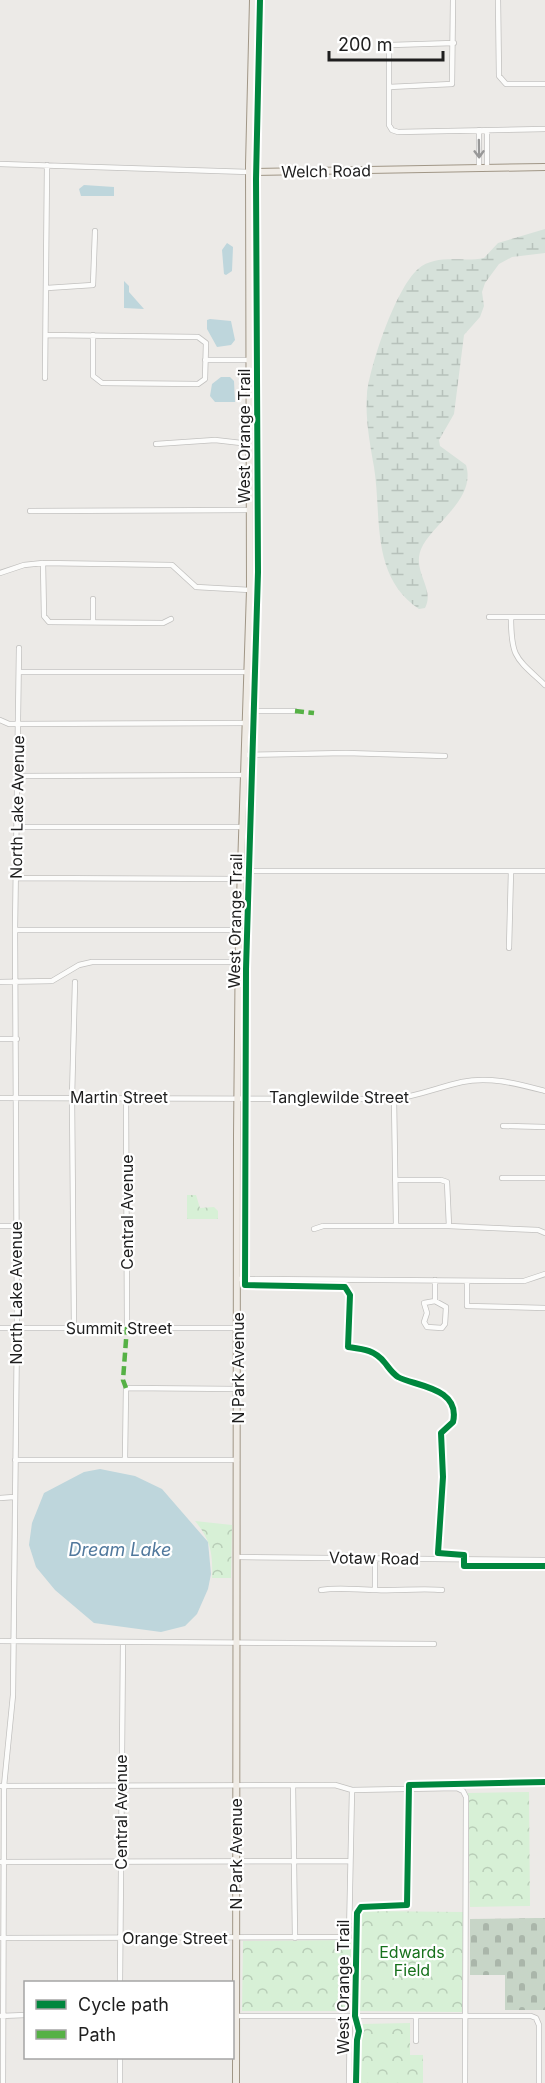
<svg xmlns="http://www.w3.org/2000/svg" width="545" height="2083" viewBox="0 0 545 2083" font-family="Inter,sans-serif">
	<defs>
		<pattern id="wetland-marsh" width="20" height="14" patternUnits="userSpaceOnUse" patternTransform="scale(1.5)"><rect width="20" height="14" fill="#d6e1da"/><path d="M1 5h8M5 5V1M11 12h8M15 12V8" fill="none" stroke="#b7c1bb"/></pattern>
		<pattern id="cemetery-stones" width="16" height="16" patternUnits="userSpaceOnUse" patternTransform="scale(1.5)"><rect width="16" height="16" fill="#c7d5c7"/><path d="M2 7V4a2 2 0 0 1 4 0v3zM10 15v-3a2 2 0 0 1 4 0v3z" fill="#aab6aa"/></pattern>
		<pattern id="park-crowns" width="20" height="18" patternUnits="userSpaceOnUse" patternTransform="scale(1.5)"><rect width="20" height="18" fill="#d7f0d6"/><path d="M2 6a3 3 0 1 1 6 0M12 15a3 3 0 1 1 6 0" fill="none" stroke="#b8cdb7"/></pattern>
	</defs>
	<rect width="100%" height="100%" fill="#eceae7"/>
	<path fill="url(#wetland-marsh)" d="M545,229V253L512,257L499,264L485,283L482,292L484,306L480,317L464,335L454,414L439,440L440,446L466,465C476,497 437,521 423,545C409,570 436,587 425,608L419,609C370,576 382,517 374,467C370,444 365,418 367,394C370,365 396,288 418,269C437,253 463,263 484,258L498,243Z"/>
	<path fill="url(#cemetery-stones)" d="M536,1918H545V2010H505V1975H470V1919Z"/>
	<path fill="url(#park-crowns)" d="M187,1195H196L200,1208L214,1207L218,1211V1219H187Z
		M195,1521L232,1525L231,1578H212C213,1554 211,1540 195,1521Z
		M529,1792L530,1906L470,1907L468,1793Z
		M361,1911L463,1912L462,2012L360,2011Z
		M353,1940L352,2011H242L243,1941Z
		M410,2023V2055H423V2083H361L360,2024Z"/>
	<path fill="#bed6dc" d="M84,185L114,187V196H81L79,189Z
		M227,243L233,247L232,271L226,275L224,274L222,250Z
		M124,281L129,286V292L144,309L124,308Z
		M210,319L231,321L235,340L231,345L217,347L207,329V320Z
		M221,377H230L234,381L235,402H215L210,396L212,384Z
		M100,1469L135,1476L162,1489L208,1542L211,1574L208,1589L197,1614L185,1626L161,1632L94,1623L55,1590L36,1567L29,1545L32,1523L44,1493L84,1472Z"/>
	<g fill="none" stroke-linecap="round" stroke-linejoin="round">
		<defs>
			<path id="minor" d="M498,0L499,76L506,84H545
				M454,43L391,45L389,51V125L392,130L398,132L545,129
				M389,87L452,84L453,0
				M479,130V168
				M487,130V168
				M0,164L249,172
				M47,288L93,285L95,231
				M46,335L198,337L206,343L205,379L198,384L102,383L93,376V335
				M205,360H251
				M45,378L47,165
				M156,444L215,440L250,444
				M30,511L250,510
				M43,563L44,616L49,622L163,623L171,619
				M0,573L24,565L43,563L172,565L196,587L250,590
				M93,599V622
				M489,617H545
				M511,617C511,658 516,658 545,685
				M19,672H247
				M246,711H295
				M0,720L9,724L246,723
				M245,755L346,753L445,756
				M17,776L245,775
				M16,827H242
				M241,871H545
				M16,878L241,879
				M15,930H239
				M509,948L511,871
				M0,982L52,981L79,965L92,962H239
				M0,1039H17
				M0,1098L394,1099C419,1096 439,1087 462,1082C490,1076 518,1084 545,1091
				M126,1098L127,1327
				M394,1099L396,1226
				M503,1126L545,1127
				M502,1178H545
				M395,1180H441L447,1182L449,1226
				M0,1226H16
				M314,1229L323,1226H449L538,1230L545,1233
				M238,1279L524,1281L545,1274
				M467,1281V1306L545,1308
				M435,1301L446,1307L445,1324L442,1328L427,1327L424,1322L427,1313L424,1303Z
				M435,1301V1280
				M0,1328H237
				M74,1328L72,1097L75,982
				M125,1459L126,1388L238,1389
				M15,1460H237
				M0,1498L14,1497
				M238,1557L545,1560
				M375,1558V1590
				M321,1590C341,1587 357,1590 377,1590C399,1591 420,1588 442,1590
				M0,1641L434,1644
				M293,1785L295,1938
				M0,1786L335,1785L352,1790L457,1788L463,1791L466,1797L465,2083
				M0,1862L350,1861
				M0,1938L349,1937L352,1790
				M120,1982L123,1642
				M0,2016L26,2015
				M232,2016H531L536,2018L539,2025V2083
				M416,2016V2041
				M3,2083L4,1786L13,1695L17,1328L15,930L19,648
				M120,2083V2058
				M349,2083L350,2016"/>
			<path id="major" d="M249,172L545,167
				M236,2083L237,1136L239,930L250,590L249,165L253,0"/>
		</defs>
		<use href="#minor" stroke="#c2c1bf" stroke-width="6"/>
		<use href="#major" stroke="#a09686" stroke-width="8"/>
		<use href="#minor" stroke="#fcfcfb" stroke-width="4.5"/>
		<use href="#major" stroke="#efebe5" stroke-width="6"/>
		<path stroke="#55b145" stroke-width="4.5" stroke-dasharray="9 4.5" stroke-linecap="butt" d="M295,711L314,713
			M126,1388L123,1380L127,1327"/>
		<defs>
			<path id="cycleway" d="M260,0L256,179L258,572L246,969L245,1285L345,1287L350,1295L348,1347C363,1349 375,1350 385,1363C389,1368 392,1373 398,1377C414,1386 461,1387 453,1422L441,1433L443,1477L438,1553L464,1555V1566H545
				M356,2083L357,2040L359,2031L355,2016L357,1913L361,1907L407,1905L409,1785L545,1782"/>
		</defs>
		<use href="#cycleway" stroke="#fff" stroke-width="10"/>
		<use href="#cycleway" stroke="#00873e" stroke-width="6"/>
	</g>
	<defs><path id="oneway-shaft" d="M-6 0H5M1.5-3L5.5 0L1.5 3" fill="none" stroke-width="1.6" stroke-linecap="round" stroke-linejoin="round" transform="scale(1.5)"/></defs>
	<use stroke="#989898" href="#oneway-shaft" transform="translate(479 149) rotate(89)"/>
	<g text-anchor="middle" stroke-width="4.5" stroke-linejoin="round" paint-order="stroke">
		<g font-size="16" fill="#1e1e1e" stroke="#fff">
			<text transform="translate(326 171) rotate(-1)" y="6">Welch Road</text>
			<text transform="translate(244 436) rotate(-90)" y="6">West Orange Trail</text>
			<text transform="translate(17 807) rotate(-89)" y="6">North Lake Avenue</text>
			<text transform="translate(235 921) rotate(-89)" y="6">West Orange Trail</text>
			<text x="119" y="1103">Martin Street</text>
			<text x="339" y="1103">Tanglewilde Street</text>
			<text transform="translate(127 1212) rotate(-90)" y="6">Central Avenue</text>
			<text transform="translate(16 1293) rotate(-90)" y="6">North Lake Avenue</text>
			<text x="119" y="1334">Summit Street</text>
			<text transform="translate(238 1368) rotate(-90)" y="6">N Park Avenue</text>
			<text transform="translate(374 1558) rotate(1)" y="6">Votaw Road</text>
			<text transform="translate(121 1812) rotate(-90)" y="6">Central Avenue</text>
			<text transform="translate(236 1854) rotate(-90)" y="6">N Park Avenue</text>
			<text x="175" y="1944">Orange Street</text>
			<text transform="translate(343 1987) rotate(-90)" y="6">West Orange Trail</text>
		</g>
		<g font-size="16" fill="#17711c" stroke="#fff">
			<text x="412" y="1958">Edwards<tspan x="412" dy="18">Field</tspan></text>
		</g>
		<g font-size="18" font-style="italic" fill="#51799d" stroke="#fff">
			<text x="120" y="1556">Dream Lake</text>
		</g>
	</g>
	<rect x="24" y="1981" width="210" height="78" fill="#ffffff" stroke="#a5a5a5" stroke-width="1.5"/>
	<rect x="36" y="2000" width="30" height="9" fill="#00873e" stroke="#a5a5a5" stroke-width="1.5"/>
	<text x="78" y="2011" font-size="18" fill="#1e1e1e">Cycle path</text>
	<rect x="36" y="2030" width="30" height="9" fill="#55b145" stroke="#a5a5a5" stroke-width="1.5"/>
	<text x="78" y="2041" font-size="18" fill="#1e1e1e">Path</text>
	<path d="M329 51v9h114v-9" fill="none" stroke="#1e1e1e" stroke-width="3"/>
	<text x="338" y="51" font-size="18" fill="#1e1e1e" stroke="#ffffff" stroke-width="4.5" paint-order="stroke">200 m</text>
</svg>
